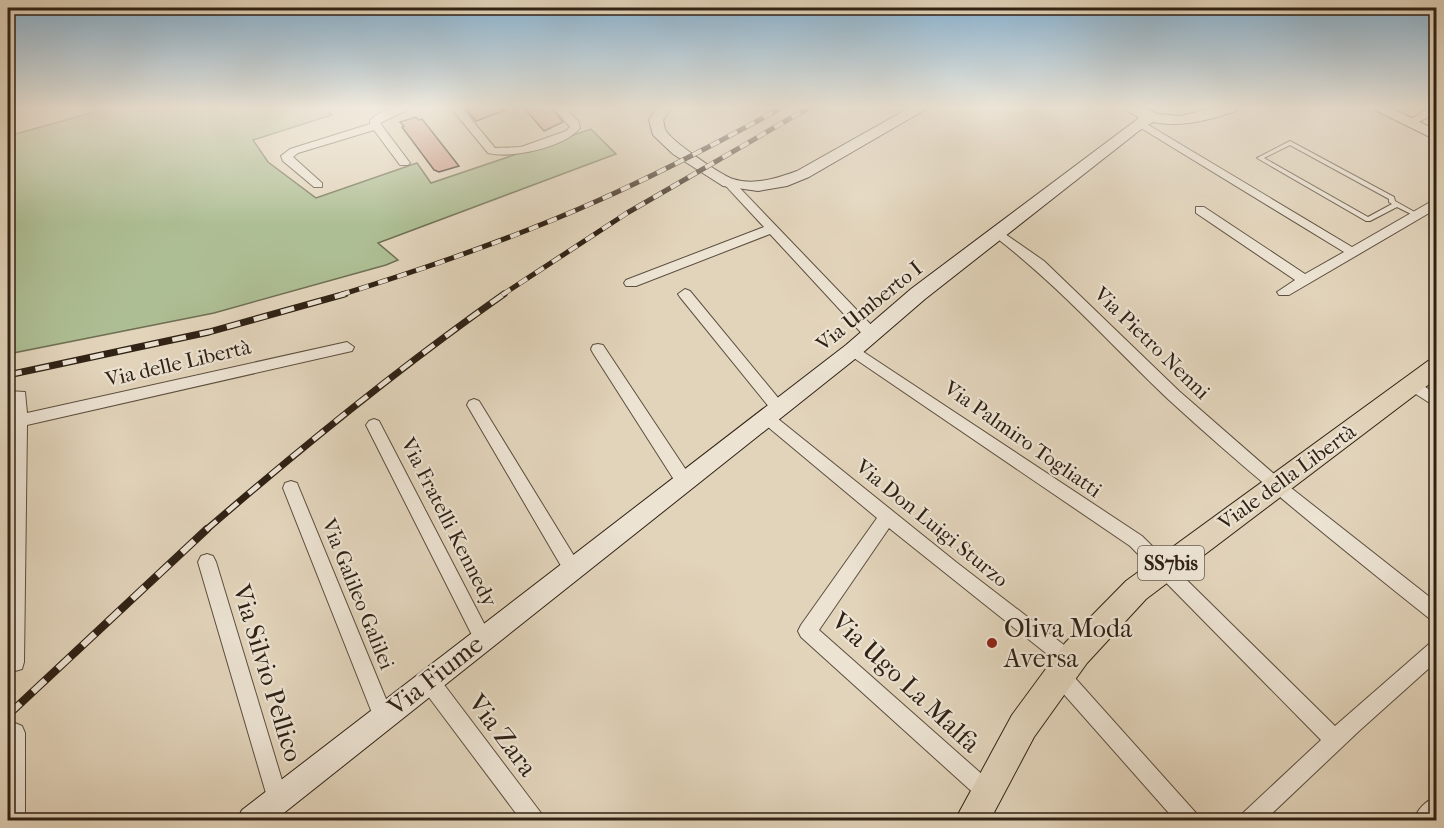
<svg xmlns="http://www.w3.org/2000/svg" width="1444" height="828" viewBox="0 0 1444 828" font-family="'IM FELL French Canon',serif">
	<rect width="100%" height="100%" fill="#e2d4bb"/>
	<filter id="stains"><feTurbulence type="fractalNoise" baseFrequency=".00333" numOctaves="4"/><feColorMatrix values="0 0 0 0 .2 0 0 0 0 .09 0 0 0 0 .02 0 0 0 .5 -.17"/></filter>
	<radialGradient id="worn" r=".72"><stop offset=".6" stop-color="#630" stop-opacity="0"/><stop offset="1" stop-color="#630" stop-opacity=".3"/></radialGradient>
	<path fill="#aebe94" stroke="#6f7054" stroke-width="1.5" d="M109,108H326L332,115L253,140L268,162L316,198L417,163L431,183L591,129L616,154L378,243L398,260L386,265L214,313L8,354V136Z"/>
	<path fill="#d2a08d" stroke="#302215" stroke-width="1.5" d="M465,108H505L506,110L476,121Z
		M524,108H552L563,122L544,131Z
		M416,117L419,120L422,119L459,166L439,172L434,170L402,127L404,126L400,122Z"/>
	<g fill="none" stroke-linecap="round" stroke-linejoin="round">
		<defs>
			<path id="lane" d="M1290,141L1394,197L1395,201L1420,215L1419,216H1415L1397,207L1370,221H1366L1257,158ZM1290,145L1389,199V202L1392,204L1368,217L1264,158Z"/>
			<path id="street" d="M394,108H411L380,123L410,163L408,165H400L374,130L298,153L293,157L322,183V187H314L283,161L281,156L290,149L370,124V120L378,114Z
				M451,108H462L495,148L521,147L566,131L570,127L554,108H565L578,121L580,128C565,147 512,159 488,153Z
				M1429,108H1436V113L1413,125L1409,126L1404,123Z
				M1140,120L1352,247L1432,201L1436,200V209L1289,295H1279L1277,292L1295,280L1196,213V207H1204L1305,274L1344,252L1136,125V121Z
				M729,180L733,181L877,331L879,335L877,339H867L770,234L636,286H626L624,283L626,280L764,227L725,185L723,183Z
				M998,229L1044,261L1179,391L1281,480L1436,602V621L1430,619C1341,548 1253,477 1169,400C1111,345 1058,285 994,236L992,233Z
				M685,289L690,291L784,405L786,409L784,413H774L680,297L678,294Z
				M347,342L354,347L352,351L27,425L24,662L22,669L15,671L8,669V591L12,402L8,403V391L25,392L27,413Z
				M598,344L603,345L690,476L692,481L690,486L684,488L678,486L593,353L591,349L593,345Z
				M853,345L1142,536L1335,726L1429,644L1436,641V662L1359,731L1265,820H1240L1243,813L1321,740L1130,546L848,354L846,350L848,346Z
				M1413,379L1436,394V407L1408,389L1406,385L1408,381Z
				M474,399L479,401L579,564L582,570L579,576L573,578L567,576L467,405L469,401Z
				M767,412L772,414L956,562L1077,655L1079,661L1077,667L1067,669L1196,813L1199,820H1175L1053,682L1051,675L1053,668L1062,666L889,528L819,630L993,784L996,791L993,798L986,801L979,798L801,637L798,631L801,625L877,518L762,422L759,418L762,414Z
				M374,419L379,421L489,633L492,639L489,645L483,648L477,645L366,425L369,421Z
				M291,481L297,483L299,488L393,716L390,723L383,726L376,723L283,488L285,483Z
				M207,554L213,556L216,562L288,800L285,807L278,810L271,807L268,800L198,562L201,556Z
				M429,672L436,674L541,813L544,820H521L422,688L420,681L422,674Z
				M15,723L22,726L25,733V820H8V727Z
				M1436,797V820H1414C1417,810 1425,801 1436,797Z"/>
			<path id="secondary" d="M656,108H671L663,120C664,123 664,126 665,129C669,140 721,175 733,179C754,186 778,178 797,171L909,108H928L809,177L787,186L758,191L723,186L673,154L653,135L649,120Z
				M1123,108H1143L1158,114L1180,116L1214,108H1238L1236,111C1209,120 1182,128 1153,122L1140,130L925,299L860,355L275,820H237L242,810L846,345L911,289L1139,118Z
				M1371,108H1391L1436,130V140Z"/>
			<path id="primary" d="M1436,358V379L1146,599L1087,663L1034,737L990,820H955L1012,715L1065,643L1126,581L1428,361Z"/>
		</defs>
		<use href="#lane" stroke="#5c4e3e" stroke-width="2"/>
		<use href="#street" stroke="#5c4e3e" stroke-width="2"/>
		<use href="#secondary" stroke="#302215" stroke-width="2"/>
		<use href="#primary" stroke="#302215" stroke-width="2"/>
		<use href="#lane" fill="#ece3d3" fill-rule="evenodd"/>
		<use href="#street" fill="#ece3d3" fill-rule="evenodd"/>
		<use href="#secondary" fill="#ece3d3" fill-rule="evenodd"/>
		<use href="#primary" fill="#e2d4bb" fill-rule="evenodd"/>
		<defs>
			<path id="rail-far2" d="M340,295C427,268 514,238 597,201C660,173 721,141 781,108
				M502,295L627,213L808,108"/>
			<path id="rail-far1" d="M8,375L209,332L345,294
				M206,530C302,447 400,367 504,294"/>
			<path id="rail" d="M8,715L207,529"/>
		</defs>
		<use href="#rail-far2" stroke="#302215" stroke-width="5"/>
		<use href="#rail-far1" stroke="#302215" stroke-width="7"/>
		<use href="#rail" stroke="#302215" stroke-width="8"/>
		<use href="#rail-far2" stroke="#ece3d3" stroke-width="4" stroke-dasharray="10" stroke-linecap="butt"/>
		<use href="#rail-far1" stroke="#ece3d3" stroke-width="4.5" stroke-dasharray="14" stroke-linecap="butt"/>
		<use href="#rail" stroke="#ece3d3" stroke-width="6" stroke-dasharray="17" stroke-linecap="butt"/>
	</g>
	<linearGradient id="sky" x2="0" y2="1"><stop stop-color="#88b5d5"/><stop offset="0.48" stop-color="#f2ece0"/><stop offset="1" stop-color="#f2ece0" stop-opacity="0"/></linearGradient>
	<rect width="1444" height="224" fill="url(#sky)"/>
	<circle fill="#8f2418" stroke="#ece3d3" stroke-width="2" cx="992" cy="643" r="6"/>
	<g text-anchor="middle" stroke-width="4.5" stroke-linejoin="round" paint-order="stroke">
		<rect fill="#ece3d3" stroke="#685c4e" stroke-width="1.5" x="1138" y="546" width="66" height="34" rx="4.5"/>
		<g font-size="20" font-weight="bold" fill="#302215">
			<text x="1171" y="570">SS7bis</text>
		</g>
		<g font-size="21" fill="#302215" stroke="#ece3d3">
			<text transform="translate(869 306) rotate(-39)" y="7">Via Umberto I</text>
			<text transform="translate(1152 343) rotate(44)" y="7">Via Pietro Nenni</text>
			<text transform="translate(178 363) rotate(-13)" y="7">Via delle Libertà</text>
			<text transform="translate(1023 439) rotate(35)" y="7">Via Palmiro Togliatti</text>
			<text transform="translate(1287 477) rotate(-36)" y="7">Viale della Libertà</text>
			<text transform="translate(449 522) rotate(63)" y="7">Via Fratelli Kennedy</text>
			<text transform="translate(932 523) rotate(39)" y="7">Via Don Luigi Sturzo</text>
			<text transform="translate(358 594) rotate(68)" y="7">Via Galileo Galilei</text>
		</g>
		<g font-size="26" fill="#302215" stroke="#ece3d3" text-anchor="start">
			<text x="1004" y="637">Oliva Moda<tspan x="1004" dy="30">Aversa</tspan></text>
		</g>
		<g font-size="26" fill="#302215" stroke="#ece3d3">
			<text transform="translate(268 673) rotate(73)" y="9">Via Silvio Pellico</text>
			<text transform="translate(435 675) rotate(-38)" y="9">Via Fiume</text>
			<text transform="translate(906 682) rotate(43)" y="9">Via Ugo La Malfa</text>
			<text transform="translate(503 735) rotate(53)" y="9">Via Zara</text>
		</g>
	</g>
	<rect width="1444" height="828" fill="none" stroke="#e2d4bb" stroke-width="30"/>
	<rect x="9" y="9" width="1426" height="810" fill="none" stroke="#302215" stroke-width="3"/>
	<rect x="15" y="15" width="1414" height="798" fill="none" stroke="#302215" stroke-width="1.5"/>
	<rect width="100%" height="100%" filter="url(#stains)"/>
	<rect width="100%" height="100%" fill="url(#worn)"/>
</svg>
